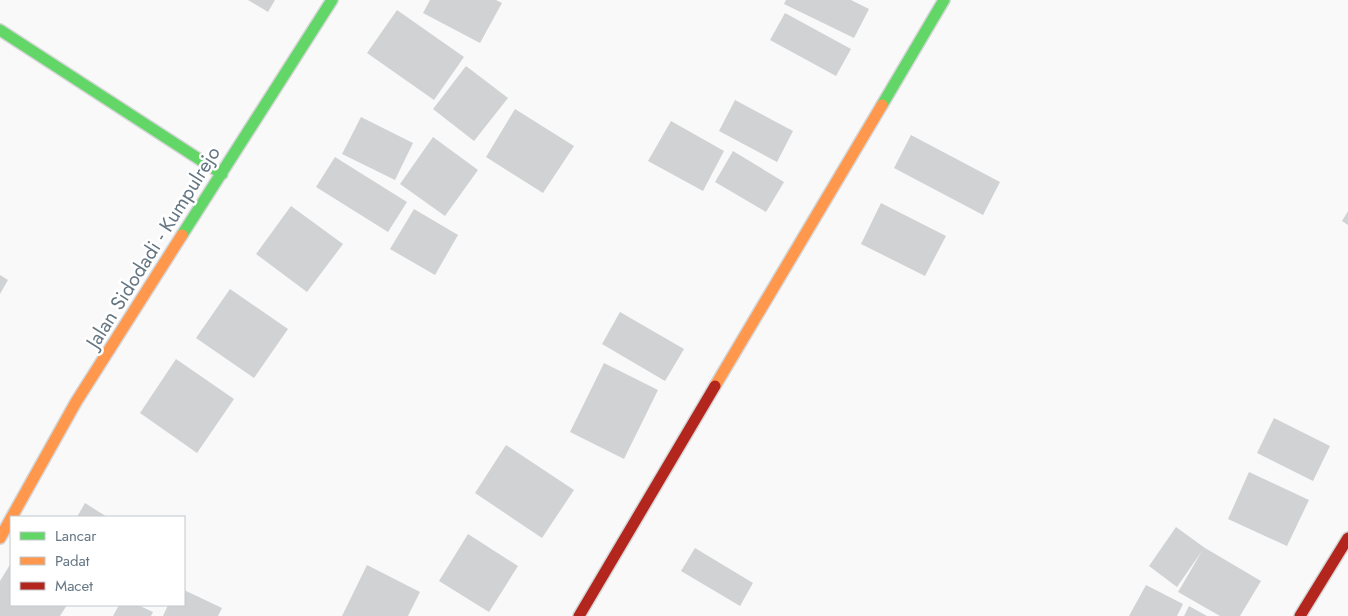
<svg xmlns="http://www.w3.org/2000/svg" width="1348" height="616" viewBox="0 0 1348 616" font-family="Jost,sans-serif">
	<rect width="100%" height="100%" fill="#f9f9f9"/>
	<path fill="#d0d2d3" d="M248,0H275L268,12Z
		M430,0H496L502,3L480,43L423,13Z
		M786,0H851L869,9L854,38L784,4Z
		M397,10L464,57L434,100L367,53Z
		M785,13L851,49L836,76L770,40Z
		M466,66L508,98L474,141L433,109Z
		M735,100L793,131L777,162L719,131Z
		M515,109L574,146L543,193L486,157Z
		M361,117L413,143L395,180L342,154Z
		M671,121L724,151L703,191L648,161Z
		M911,135L1000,182L983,215L894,168Z
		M433,137L478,170L445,216L400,184Z
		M733,151L784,182L766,212L715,182Z
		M335,157L407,202L388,232L316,187Z
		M881,203L946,236L925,276L861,244Z
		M291,206L343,244L307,292L256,254Z
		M414,209L458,235L435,275L390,249Z
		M1348,211V225L1342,221Z
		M0,275L8,280L0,294Z
		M230,289L288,329L254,378L196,338Z
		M620,312L684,349L665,381L602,344Z
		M176,359L234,399L197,453L140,413Z
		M604,363L658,390L624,459L570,432Z
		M1274,418L1330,446L1313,481L1257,453Z
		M506,445L574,490L542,538L475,493Z
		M1249,472L1309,500L1287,546L1228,519Z
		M85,503L107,517H77Z
		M1176,527L1205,548L1261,581L1240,616H1220L1178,592L1202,551L1177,587L1149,566Z
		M468,534L518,566L489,612L439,581Z
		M695,548L753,583L740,606L681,571Z
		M11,563V605H67L60,616H0V581Z
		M367,565L420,592L408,616H342Z
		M1146,585L1183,604L1177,616H1129Z
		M184,590L222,608L218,616H163L168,605H184Z
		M119,605H138L153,612L151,616H113Z
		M1189,606L1207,616H1184Z"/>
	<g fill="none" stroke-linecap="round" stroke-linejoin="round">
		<defs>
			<path id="fast" d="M0,30L222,174
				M882,105L944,0
				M182,235L332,0"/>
			<path id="slow" d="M715,386L882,105
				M0,538L76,402L182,235"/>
			<path id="jam" d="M579,616L715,386
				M1300,616L1348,538"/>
		</defs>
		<use href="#fast" stroke="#d5d6d7" stroke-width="14"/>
		<use href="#slow" stroke="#d5d6d7" stroke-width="14"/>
		<use href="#jam" stroke="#d5d6d7" stroke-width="14"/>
		<use href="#fast" stroke="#63d668" stroke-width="11"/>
		<use href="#slow" stroke="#ff974d" stroke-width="11"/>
		<use href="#jam" stroke="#b3261e" stroke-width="11"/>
	</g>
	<g text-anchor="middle" stroke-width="5" stroke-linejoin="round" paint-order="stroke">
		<g font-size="20" fill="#657683" stroke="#fff">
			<text transform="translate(153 247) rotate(-58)" y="7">Jalan Sidodadi - Kumpulrejo</text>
		</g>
	</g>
	<rect x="10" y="516" width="175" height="90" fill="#ffffff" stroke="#c1c8cd"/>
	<rect x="20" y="532" width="25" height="8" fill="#63d668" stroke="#c1c8cd"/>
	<text x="55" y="541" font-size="15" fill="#657683">Lancar</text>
	<rect x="20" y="557" width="25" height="8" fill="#ff974d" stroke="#c1c8cd"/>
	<text x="55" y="566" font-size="15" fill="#657683">Padat</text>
	<rect x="20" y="582" width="25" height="8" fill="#b3261e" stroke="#c1c8cd"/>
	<text x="55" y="591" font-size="15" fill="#657683">Macet</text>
</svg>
